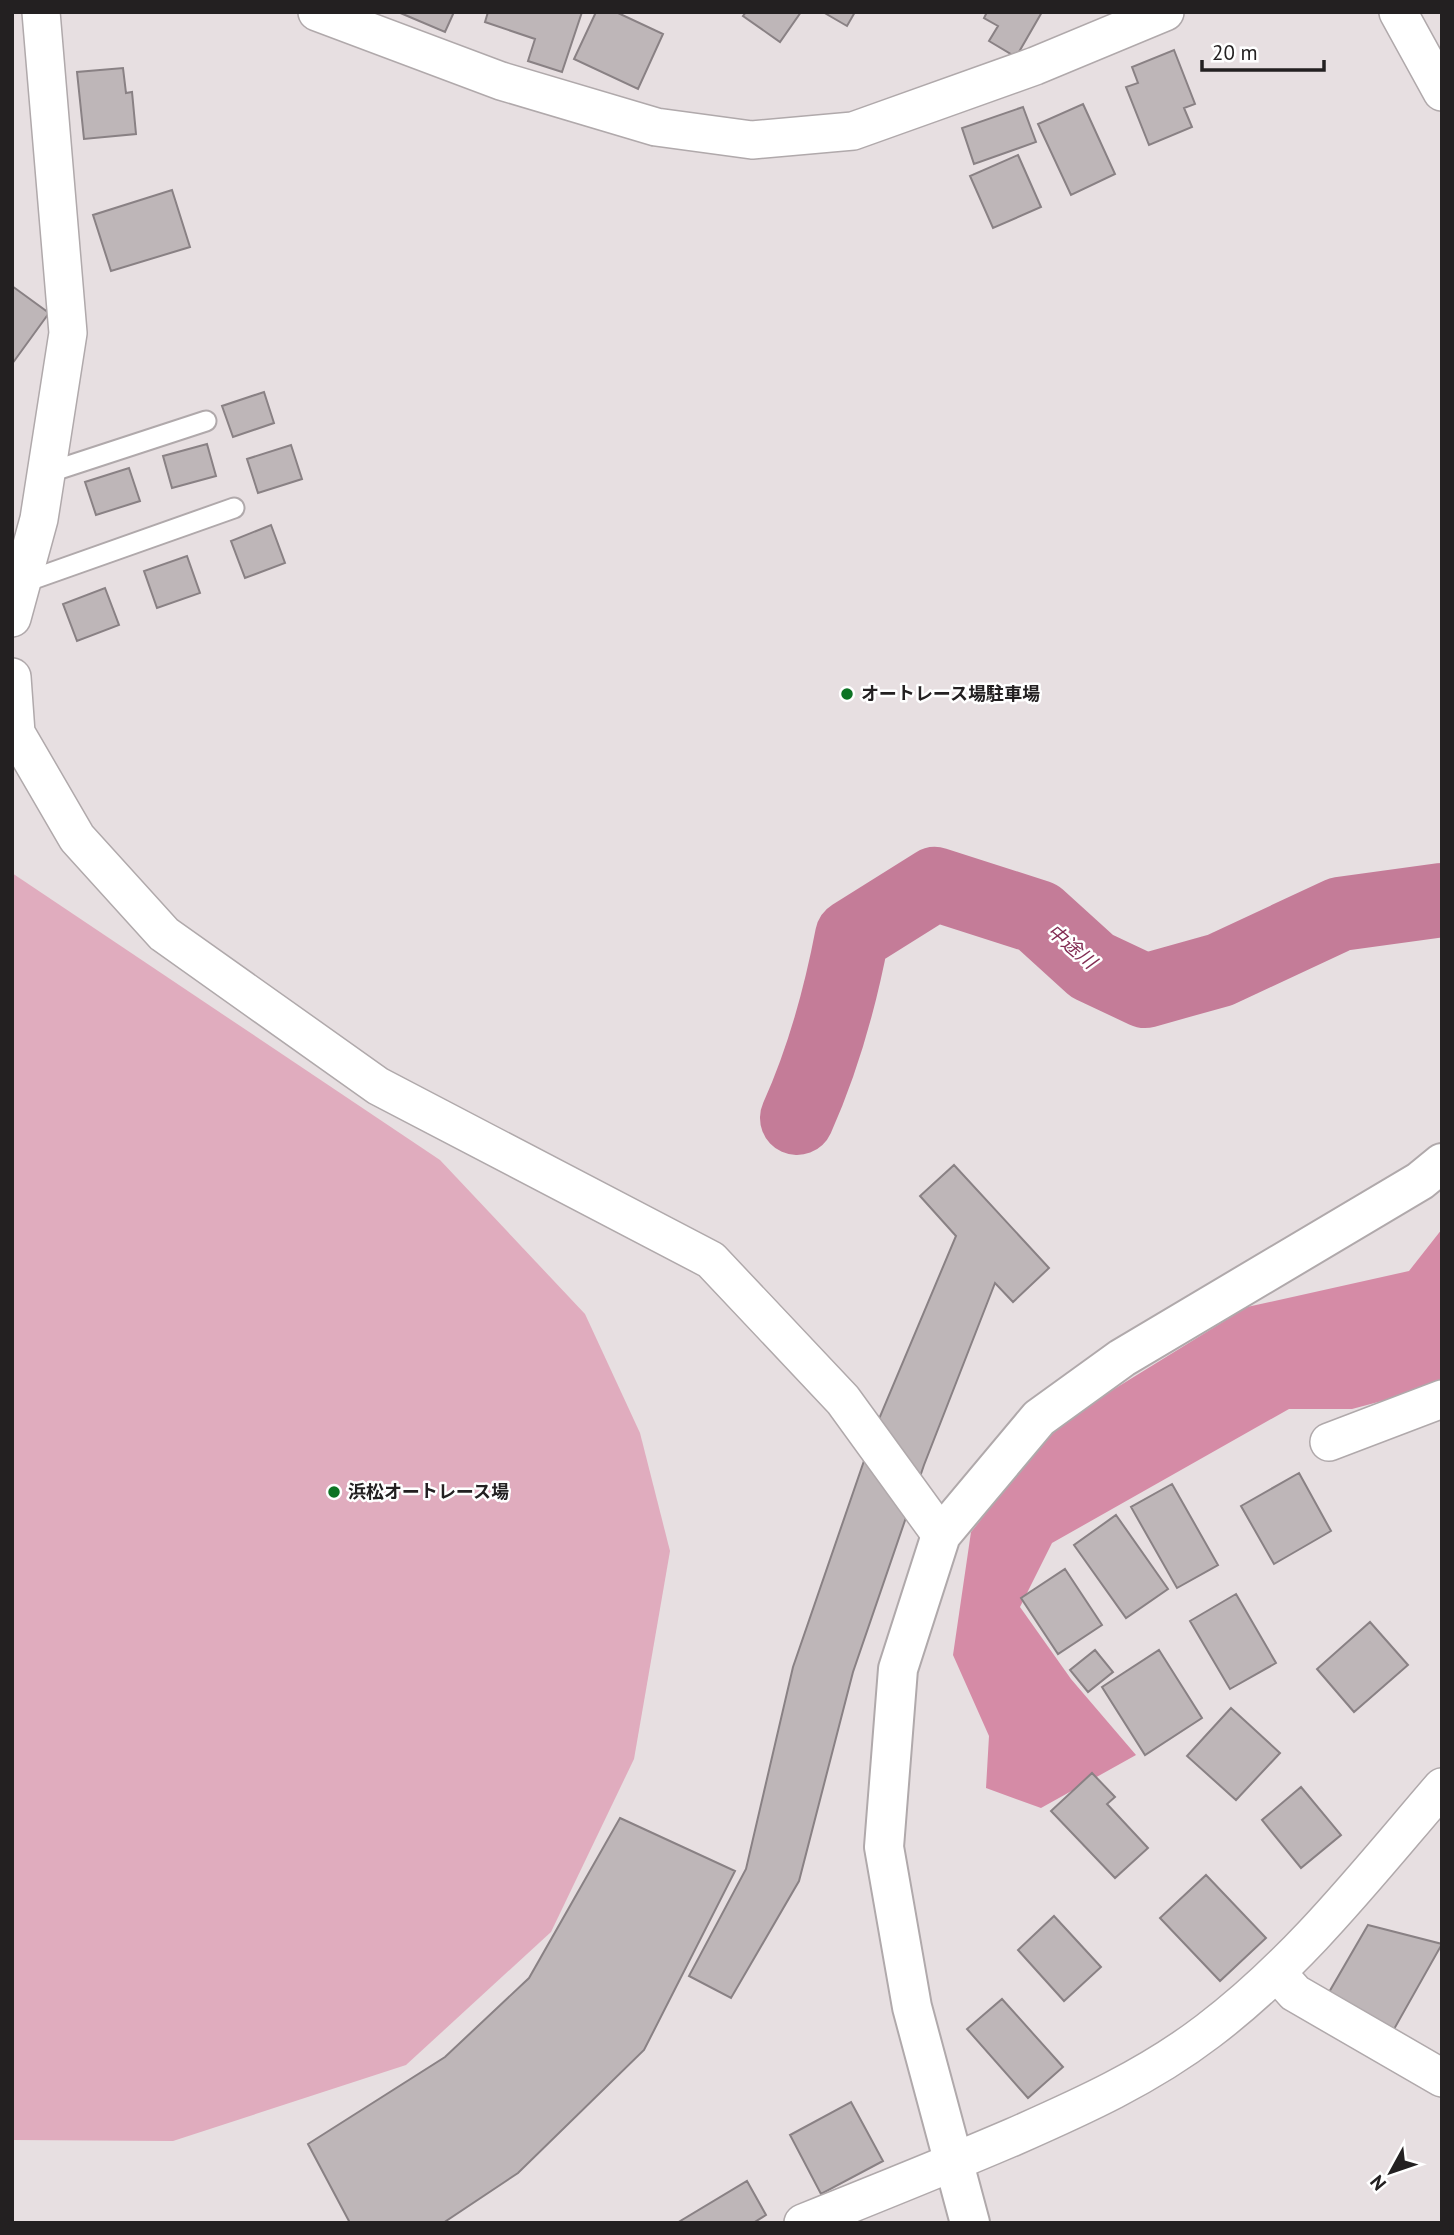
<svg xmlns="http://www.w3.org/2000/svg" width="1454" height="2235" viewBox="0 0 1454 2235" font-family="'PT Sans','Noto Sans JP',sans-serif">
	<rect width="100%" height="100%" fill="#e7dfe1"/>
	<path fill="#e0acbe" d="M12,873L440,1160L585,1314L640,1433L670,1551L634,1759L551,1932L406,2065L173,2141L12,2140Z"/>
	<path fill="#d58ba6" d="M1442,1229V1385L1352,1409H1289L1052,1543L1020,1607L1071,1679L1136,1755L1041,1808L986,1788L989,1736L953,1655L971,1532L1056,1425L1247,1307L1409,1271Z"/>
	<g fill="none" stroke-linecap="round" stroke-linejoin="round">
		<path stroke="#c47c98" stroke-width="74" d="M797,1118C823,1060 840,999 852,936L935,884L1038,917L1092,966L1145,991L1220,970L1340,914L1442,900"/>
	</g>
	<path fill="#beb6b8" stroke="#898184" stroke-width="2" d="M398,12H454L445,32Z
		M488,12H582L562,72L528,61L535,39L485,22Z
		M596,12H616L663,34L638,89L574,59Z
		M746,12H801L780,42L743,16Z
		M823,12H855L847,26Z
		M987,12H1042L1016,57L989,41L998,26L984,18Z
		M1174,50L1195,104L1184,108L1192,127L1149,145L1126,87L1138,83L1132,67Z
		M123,68L126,93L132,92L136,134L84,139L77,72Z
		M1083,104L1115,174L1071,195L1038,124Z
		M1023,107L1036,142L974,164L962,128Z
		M1018,155L1041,207L993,228L970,176Z
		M172,190L190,247L111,271L93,215Z
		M12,286L49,313L12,364Z
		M264,392L274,423L233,437L222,406Z
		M207,444L216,476L172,488L163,456Z
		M291,445L302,479L258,493L247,459Z
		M129,468L140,501L96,515L85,482Z
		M271,525L285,563L245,578L231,541Z
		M187,556L200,593L157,608L144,571Z
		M105,588L119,625L77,641L63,604Z
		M954,1165L1049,1268L1013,1302L995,1283L924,1465L853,1672L799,1881L731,1998L689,1976L746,1869L793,1667L876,1426L956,1236L920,1196Z
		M1299,1473L1331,1531L1274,1564L1241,1506Z
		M1172,1484L1218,1565L1177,1588L1131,1507Z
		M1116,1515L1168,1589L1126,1618L1074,1545Z
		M1065,1569L1102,1625L1058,1654L1021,1598Z
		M1236,1594L1276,1663L1230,1689L1190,1621Z
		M1370,1622L1408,1665L1354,1712L1317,1669Z
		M1095,1650L1113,1672L1088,1692L1070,1670Z
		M1159,1650L1202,1718L1145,1755L1102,1687Z
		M1231,1708L1280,1753L1236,1800L1187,1756Z
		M1092,1773L1115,1797L1107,1804L1148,1848L1115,1878L1051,1811Z
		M1301,1787L1341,1835L1301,1868L1262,1820Z
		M620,1818L735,1871L644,2050L518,2173L443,2223H350L308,2144L445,2057L529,1978Z
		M1206,1875L1266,1938L1220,1981L1160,1918Z
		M1054,1916L1101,1967L1064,2001L1018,1950Z
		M1368,1925L1442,1944L1393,2031L1328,1994Z
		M1002,1999L1063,2067L1028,2098L967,2029Z
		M851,2102L883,2161L821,2194L790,2135Z
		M747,2181L766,2215L753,2223H677Z"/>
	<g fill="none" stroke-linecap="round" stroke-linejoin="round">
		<defs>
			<path id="lane" d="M47,473L206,421
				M22,583L234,508"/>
			<path id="street" d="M317,12L501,81L656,127L752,140L853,131L1035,66L1165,12
				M1398,12L1442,92
				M12,618L39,519L68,333L41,12
				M12,677L16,733L77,838L164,934L378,1086L711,1260L843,1400L941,1535
				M1329,1442L1442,1399
				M1277,1973L1295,1993L1442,2078
				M803,2223C873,2195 943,2167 1013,2137C1081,2107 1148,2077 1208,2031C1298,1963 1368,1873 1442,1787"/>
			<path id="secondary" d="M970,2223L912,2007L884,1847L898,1669L941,1535L1039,1418L1122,1358L1420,1181L1442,1163"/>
		</defs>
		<use href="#lane" stroke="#b0a9ab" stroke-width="23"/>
		<use href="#street" stroke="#b0a9ab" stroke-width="40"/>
		<use href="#secondary" stroke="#b0a9ab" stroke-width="42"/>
		<use href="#lane" stroke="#fff" stroke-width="19"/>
		<use href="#street" stroke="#fff" stroke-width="37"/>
		<use href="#secondary" stroke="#fff" stroke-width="38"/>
	</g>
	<g fill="#0d7324" stroke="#fff" stroke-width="2.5">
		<circle cx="847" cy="694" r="7"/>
		<circle cx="334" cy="1492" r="7"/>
	</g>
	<g text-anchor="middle" stroke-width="5" stroke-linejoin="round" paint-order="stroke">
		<g font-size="18" font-weight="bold" fill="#232021" stroke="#fff" text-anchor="start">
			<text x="861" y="700">オートレース場駐車場</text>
			<text x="348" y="1498">浜松オートレース場</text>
		</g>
		<g font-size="19" font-style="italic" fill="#832d54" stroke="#fff">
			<text transform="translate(1072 946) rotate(40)" y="7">中途川</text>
		</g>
	</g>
	<rect width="1454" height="2235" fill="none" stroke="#232021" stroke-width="28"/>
	<g transform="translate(1391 2172) rotate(230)" stroke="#ffffff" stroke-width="5" paint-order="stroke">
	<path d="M0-5L12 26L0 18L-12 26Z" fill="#232021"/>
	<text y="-10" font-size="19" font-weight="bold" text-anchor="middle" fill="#232021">N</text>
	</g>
	<path d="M1202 60v10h122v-10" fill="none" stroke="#232021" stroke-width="3.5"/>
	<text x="1212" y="60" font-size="21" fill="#232021" stroke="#ffffff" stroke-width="5" paint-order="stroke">20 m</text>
</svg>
